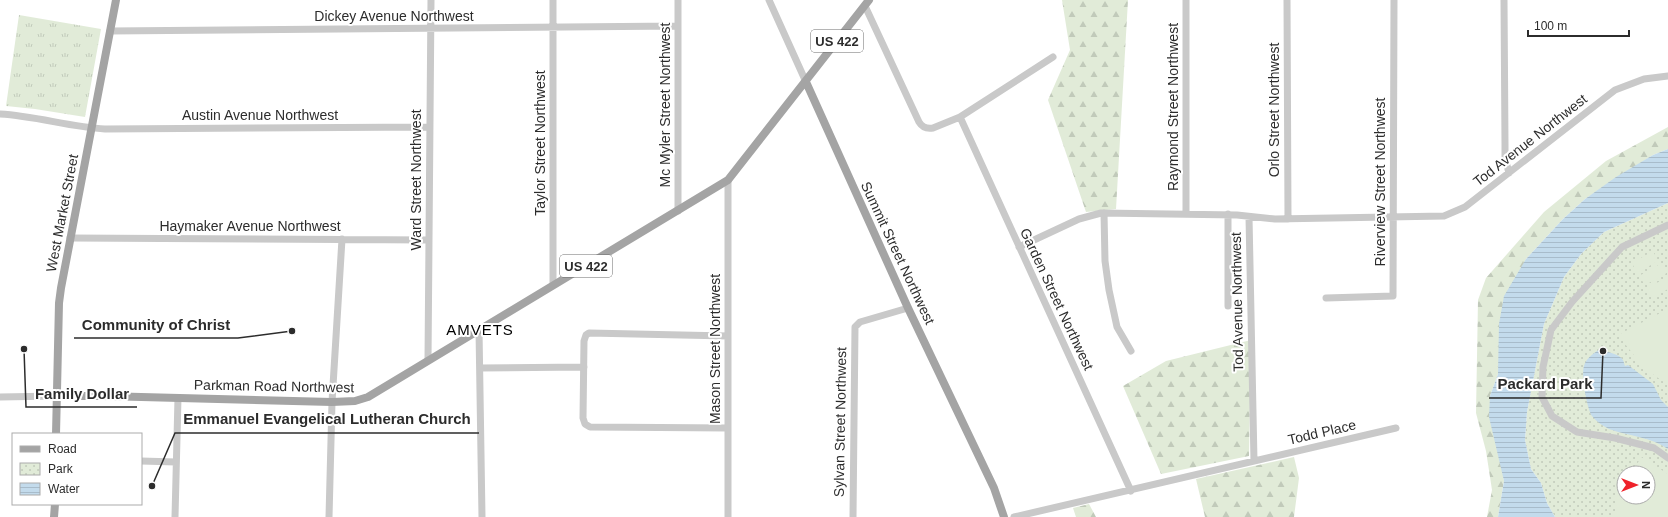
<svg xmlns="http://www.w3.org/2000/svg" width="1668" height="517" viewBox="0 0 1668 517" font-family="Helvetica,sans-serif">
	<defs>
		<pattern id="grass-tufts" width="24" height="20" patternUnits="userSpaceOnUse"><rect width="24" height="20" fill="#e1ebd8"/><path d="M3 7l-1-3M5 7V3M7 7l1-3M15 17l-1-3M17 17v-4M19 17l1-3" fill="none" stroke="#c1caba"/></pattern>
		<pattern id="forest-firs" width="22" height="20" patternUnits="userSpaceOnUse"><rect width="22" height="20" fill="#e1ebd8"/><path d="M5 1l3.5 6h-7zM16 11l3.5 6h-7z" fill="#c1caba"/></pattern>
		<pattern id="park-dots" width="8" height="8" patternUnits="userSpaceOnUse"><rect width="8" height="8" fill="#e1ebd8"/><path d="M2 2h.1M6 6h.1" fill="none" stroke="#c1caba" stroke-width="1.8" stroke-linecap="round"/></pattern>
		<pattern id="water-rules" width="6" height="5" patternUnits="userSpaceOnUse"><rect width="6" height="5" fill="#c3dbec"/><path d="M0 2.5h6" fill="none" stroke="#a8bccb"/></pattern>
	</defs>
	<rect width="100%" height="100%" fill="#fff"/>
	<path fill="url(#grass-tufts)" d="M19,15L101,29L85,117L35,109L6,106Z"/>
	<path fill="url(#forest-firs)" d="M1062,0H1128L1116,209L1086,212L1048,100L1070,50Z
		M1668,127V149L1653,155L1585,199L1563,219L1526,259L1500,353L1498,374L1490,396L1504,481L1498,517H1487L1492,490L1486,451L1476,413L1478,300L1486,278L1544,212L1606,161Z
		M1251,340L1249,456L1161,474L1123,386L1166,361Z
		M1294,457L1299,478L1294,517H1205L1196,479Z
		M1089,504L1096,517H1076L1073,508Z"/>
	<path fill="url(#park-dots)" fill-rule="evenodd" d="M1668,203V517H1555L1547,503L1541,483L1531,469L1525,440L1527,412L1544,324L1564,277L1581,254L1604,232ZM1624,473H1648V497H1624Z"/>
	<path fill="#e1ebd8" d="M1653,251L1658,261L1637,273L1632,263Z
		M1660,264L1666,274L1645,285L1639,276Z
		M1668,277V289L1652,298L1647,288Z
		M1668,309V385L1644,368L1618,335Z
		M1641,457L1668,474V517H1616L1617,497L1624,486V497H1648V473H1632Z"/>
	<path fill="url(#water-rules)" d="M1668,149V203L1604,232L1581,254L1564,277L1544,324L1527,412L1525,440L1531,469L1541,483L1547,503L1555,517H1498L1504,481L1489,417L1490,396L1498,374L1499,324L1504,296L1526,259L1563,219L1585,199L1616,177L1653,155Z
		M1599,350C1605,351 1620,354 1623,360C1624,362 1624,364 1625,366L1628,365L1653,384L1661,400L1668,407V449C1651,437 1629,436 1609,429C1603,426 1597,422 1592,416C1587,409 1581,375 1584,366C1586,359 1592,354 1599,350Z"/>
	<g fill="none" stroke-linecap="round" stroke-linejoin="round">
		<path stroke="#c9c9c9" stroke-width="7" d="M678,0V211
			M769,0L806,82
			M1287,0L1288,219
			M1504,0L1505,144V158L1509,173
			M865,6L919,122C922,127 927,129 933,128L960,117L1053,57
			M110,31L678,26
			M0,114C36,116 70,127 105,129L429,127
			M960,117L1131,491
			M1104,213L1105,261L1109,290L1117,327L1131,351
			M1186,214V0
			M1228,214V306
			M1249,217L1254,461
			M1668,225L1622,247L1572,302L1551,330L1543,367L1542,397L1552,416L1577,432L1615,438L1654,448L1668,458
			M70,238L429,240
			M1019,247L1079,219L1101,213L1237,215L1275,219L1444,216L1465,207L1615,90L1644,79L1668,76
			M553,285V0
			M1326,298L1393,296L1394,0
			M479,330L482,517
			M428,360L431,0
			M480,368L584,367
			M0,397L57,396
			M728,428L590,427L585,424L583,418L584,341L586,335L589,333L728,336
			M141,461L176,462
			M175,517L178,398
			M329,517L332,402L342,239
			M728,517V180
			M853,517L855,327L860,322L908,308
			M1014,517L1396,428"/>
		<path stroke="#a4a4a4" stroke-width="8" d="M806,82L908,308L994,488L1004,517
			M57,396H103L332,402L355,401L368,397L728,180L869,0
			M56,434L59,303L61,288L116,0
			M54,517L55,504"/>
	</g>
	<g text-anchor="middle" stroke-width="4" stroke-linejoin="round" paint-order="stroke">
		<g fill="#fff" stroke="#6b6b6b" stroke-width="1">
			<rect x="811" y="30" width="52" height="22" rx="3"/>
			<rect x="560" y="255" width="52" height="22" rx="3"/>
		</g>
		<g font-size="13" font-weight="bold" fill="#2c2c2c">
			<text x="837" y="46">US 422</text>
			<text x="586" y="271">US 422</text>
		</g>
		<g font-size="14" fill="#2c2c2c" stroke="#fff">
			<text x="394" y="21">Dickey Avenue Northwest</text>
			<text transform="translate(665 105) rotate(-90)" y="5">Mc Myler Street Northwest</text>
			<text transform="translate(1173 107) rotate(-90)" y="5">Raymond Street Northwest</text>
			<text transform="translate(1274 110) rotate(-90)" y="5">Orlo Street Northwest</text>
			<text x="260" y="120">Austin Avenue Northwest</text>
			<text transform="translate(1530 140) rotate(-38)" y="5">Tod Avenue Northwest</text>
			<text transform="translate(540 143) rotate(-90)" y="5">Taylor Street Northwest</text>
			<text transform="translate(416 180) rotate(-90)" y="5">Ward Street Northwest</text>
			<text transform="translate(1380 182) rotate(-90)" y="5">Riverview Street Northwest</text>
			<text transform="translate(62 213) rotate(-79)" y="5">West Market Street</text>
			<text x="250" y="231">Haymaker Avenue Northwest</text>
			<text transform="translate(898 253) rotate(65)" y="5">Summit Street Northwest</text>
			<text transform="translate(1057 299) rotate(65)" y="5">Garden Street Northwest</text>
			<text transform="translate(1237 302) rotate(-91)" y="5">Tod Avenue Northwest</text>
			<text transform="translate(715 349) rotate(-90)" y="5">Mason Street Northwest</text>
			<text transform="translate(274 386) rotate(1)" y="5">Parkman Road Northwest</text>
			<text transform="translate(840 422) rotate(-89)" y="5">Sylvan Street Northwest</text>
			<text transform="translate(1322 432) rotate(-13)" y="5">Todd Place</text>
		</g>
		<g font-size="15" letter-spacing="1" fill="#000" stroke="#fff">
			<text x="480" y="335">AMVETS</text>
		</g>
	</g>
	<path fill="none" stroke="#2c2c2c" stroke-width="1.5" d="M292 331L238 338H74M1603 351L1601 398H1489M24 349L26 407H137M152 486L175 433H479"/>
	<g fill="#2c2c2c" stroke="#fff" stroke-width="1.5">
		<circle cx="292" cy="331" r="4"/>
		<circle cx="1603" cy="351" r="4"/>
		<circle cx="24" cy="349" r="4"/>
		<circle cx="152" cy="486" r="4"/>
	</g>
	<g font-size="15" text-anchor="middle" font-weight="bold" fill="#2c2c2c" stroke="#fff" stroke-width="4" stroke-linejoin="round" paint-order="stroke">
		<text x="156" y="330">Community of Christ</text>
		<text x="1545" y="389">Packard Park</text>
		<text x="82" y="399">Family Dollar</text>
		<text x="327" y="424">Emmanuel Evangelical Lutheran Church</text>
	</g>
	<rect x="12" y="433" width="130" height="72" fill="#ffffff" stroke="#ababab"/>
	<rect x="20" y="446" width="20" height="6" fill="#a4a4a4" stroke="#ababab"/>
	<text x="48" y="453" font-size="12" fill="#2c2c2c">Road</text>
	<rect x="20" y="463" width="20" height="12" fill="url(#park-dots)" stroke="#ababab"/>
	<text x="48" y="473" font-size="12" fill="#2c2c2c">Park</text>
	<rect x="20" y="483" width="20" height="12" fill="url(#water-rules)" stroke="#ababab"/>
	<text x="48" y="493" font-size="12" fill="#2c2c2c">Water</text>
	<g transform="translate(1636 485) rotate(90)"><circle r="19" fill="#ffffff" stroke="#ababab"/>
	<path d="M0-3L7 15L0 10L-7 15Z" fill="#ef222a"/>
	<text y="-6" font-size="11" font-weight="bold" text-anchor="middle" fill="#2c2c2c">N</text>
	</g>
	<path d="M1528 30v6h101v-6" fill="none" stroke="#2c2c2c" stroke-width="2"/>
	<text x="1534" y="30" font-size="12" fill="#2c2c2c" stroke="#ffffff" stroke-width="3" paint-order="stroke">100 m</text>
</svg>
